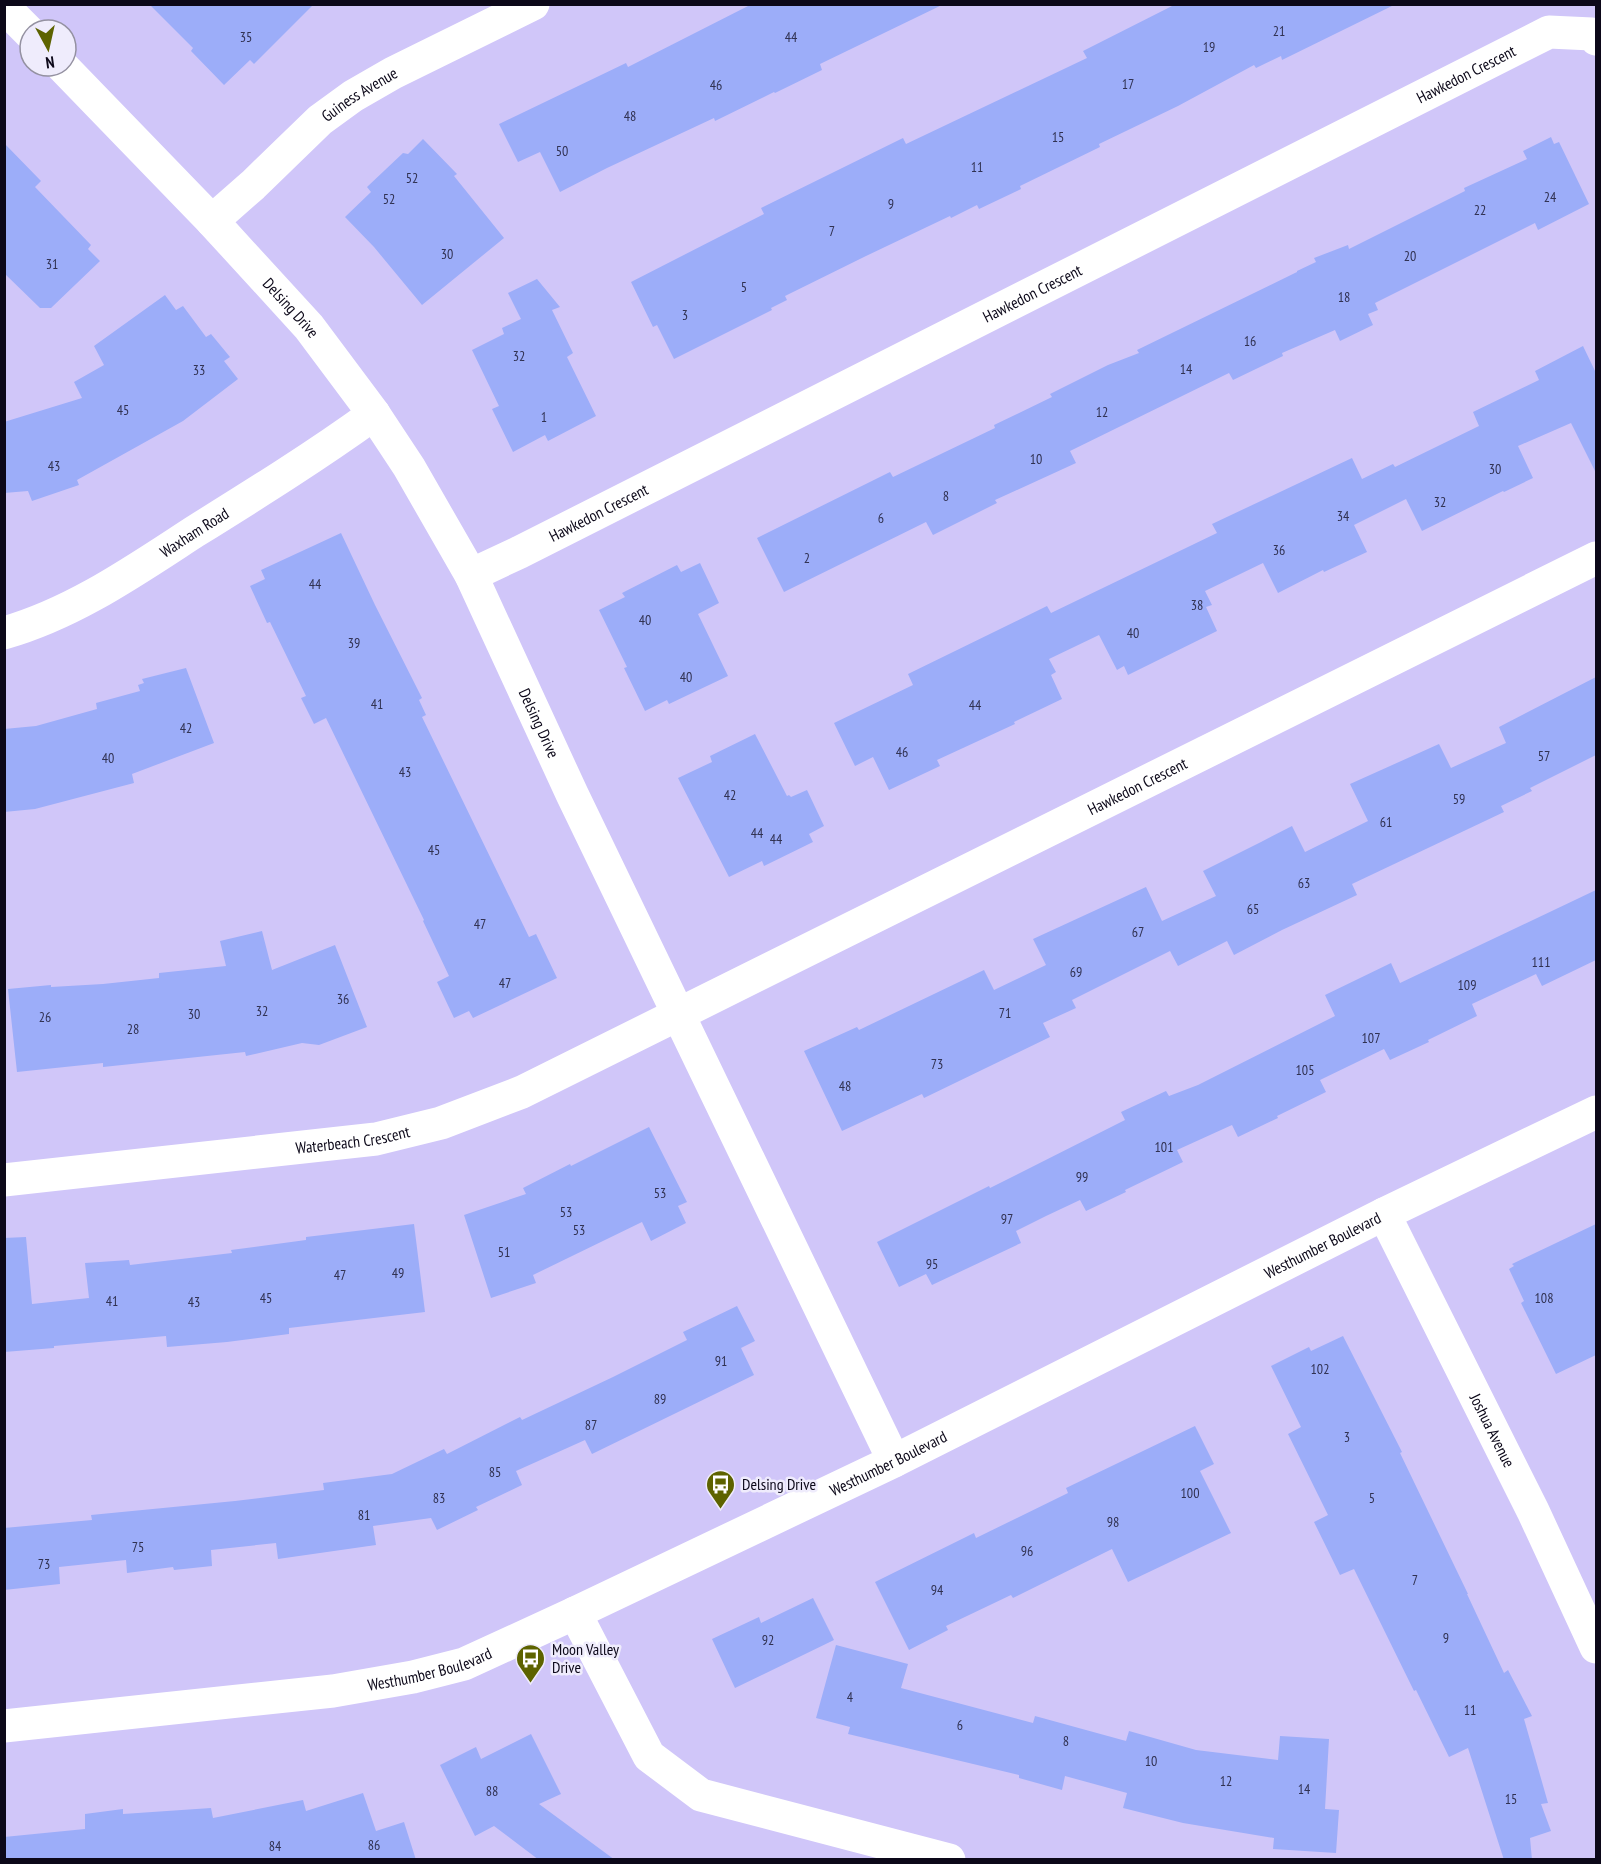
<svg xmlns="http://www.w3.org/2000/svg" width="1601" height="1864" viewBox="0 0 1601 1864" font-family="'PT Sans Narrow',sans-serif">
	<rect width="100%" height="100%" fill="#d0c6f9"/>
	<path fill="#9cadf9" d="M149,4H314L254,64L250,60L224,85L191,51L193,48Z
		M752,4H944L820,64L822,70L775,93L774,92L715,121L714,118L607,168L560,192L540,152L518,162L499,124L626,63L628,67Z
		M1176,4H1396L1282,60L1281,56L1256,68L1254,65L1178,106L1099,144L1100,147L1020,186L1021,189L979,209L977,205L951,218L950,216L866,256L785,296L787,300L771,308L772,310L674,359L657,325L653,327L631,282L764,214L761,208L903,138L906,144L1087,58L1083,51Z
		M1551,137L1554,144L1559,142L1589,204L1538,230L1535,223L1375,303L1378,310L1368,314L1373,325L1340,341L1335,330L1282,353L1283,356L1233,380L1229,373L1070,451L1076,463L995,500L997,503L933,535L926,522L784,592L757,538L890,472L893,477L995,428L994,425L1052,397L1050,394L1108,365L1139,353L1137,350L1297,272V271L1316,262L1314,258L1348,245L1349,249L1465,191L1464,188L1527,159L1523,151Z
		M423,139L457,174L454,176L504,238L422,305L374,247L345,217L371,192L367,187L403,153L408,154Z
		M4,143L41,181L35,187L91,245L88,249L100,261L51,308H40L4,273Z
		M537,279L560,307L552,310L573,353L567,357L596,416L548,441L545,435L513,452L492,409L499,406L472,350L504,334L502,328L521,319L508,293Z
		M165,295L176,310L183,306L206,337L211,334L230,357L224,361L238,379L183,421L77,480L79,485L32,501L28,491L4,493V422L82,398L74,382L104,365L94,346Z
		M1583,346L1596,373V473L1571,423L1518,446L1533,478L1504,492L1503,491L1422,531L1406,499L1354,525L1367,552L1324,572L1323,570L1278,593L1263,563L1205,591L1212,605L1206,607L1217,631L1128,675L1124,666L1117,670L1099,635L1049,659L1056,672L1051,675L1062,699L1014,722L1015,724L937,760L940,766L889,790L873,757L855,766L834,723L913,685L908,674L1047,606L1051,613L1217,533L1212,524L1352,458L1362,479L1393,464L1395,467L1479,426L1473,412L1539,380L1535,371Z
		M341,533L375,605L422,698L419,700L426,715L422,717L529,937L536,934L557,978L473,1018L469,1011L454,1018L437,982L449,976L423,921L424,920L326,718L314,724L301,698L306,696L270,622L267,623L250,586L265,579L261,570Z
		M700,563L719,603L698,614L728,676L669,704L667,700L645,711L624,668L627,667L599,610L625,597L622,593L677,565L681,572Z
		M186,668L214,743L132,774L134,783L35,809L4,812V729L36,726L97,709L96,703L140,691L138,685L144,683L142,679Z
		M1596,677V755L1530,788L1532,791L1501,806L1504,812L1352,884L1357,895L1282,930L1234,955L1227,941L1178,966L1170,951L1072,1000L1076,1008L1043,1023L1050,1037L924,1098L922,1094L842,1131L804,1051L857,1027L859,1030L984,970L994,990L1046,965L1033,939L1146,887L1162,921L1216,896L1203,871L1261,842L1292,826L1305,852L1368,821L1350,784L1439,744L1451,768L1506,743L1499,727Z
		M755,734L787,796L789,795L791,797L807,790L824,826L809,834L813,842L764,866L762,861L729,877L678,778L712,762L710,756Z
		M1596,890V960L1542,986L1536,974L1472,1004L1477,1016L1428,1040L1429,1042L1390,1060L1384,1049L1320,1080L1326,1092L1277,1116L1278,1118L1238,1137L1232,1125L1177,1150L1183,1162L1125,1190L1126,1192L1086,1211L1080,1200L1046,1216L1016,1231L1021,1243L932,1285L926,1274L899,1287L877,1242L989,1186L990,1188L1125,1120L1121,1112L1166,1091L1169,1096L1198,1085L1335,1016L1325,995L1391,963L1400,983Z
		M262,931L272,970L335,945L367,1027L319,1045L302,1043L246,1056L245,1052L103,1067V1063L17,1072L8,989L51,985V987L103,984L159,978V973L226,966L220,941Z
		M649,1127L687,1202L678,1206L686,1223L651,1241L642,1222L533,1275L536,1283L491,1298L464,1215L526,1194L523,1188L570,1164L571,1166Z
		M414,1224L425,1312L289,1328V1334L227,1342L167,1347L166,1336L54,1346V1348L4,1352V1238L26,1237L32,1304L89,1298L85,1263L129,1260L130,1265L232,1253L231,1250L306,1240V1237Z
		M1596,1224V1355L1556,1374L1521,1303L1524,1301L1509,1269L1514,1266L1512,1264Z
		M737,1306L755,1341L741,1348L754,1375L592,1454L585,1440L516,1471L522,1485L476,1507L478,1510L437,1530L431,1518L373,1526L376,1545L278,1559L276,1543L211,1550L212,1566L174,1570L173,1567L127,1573L126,1560L59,1567L60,1584L4,1590V1528L92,1520L91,1515L235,1501L324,1490L323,1483L392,1474L444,1449L447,1454L520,1417L522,1420L613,1377L687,1340L683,1332Z
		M1343,1336L1402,1452L1400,1453L1468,1594H1467L1504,1673L1508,1670L1532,1716L1524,1719L1548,1803L1541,1804L1551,1831L1530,1838L1532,1860H1504L1468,1748L1449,1757L1416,1690L1414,1691L1354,1569L1340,1575L1314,1522L1328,1515L1288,1434L1301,1427L1271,1366L1309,1347L1311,1351Z
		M1195,1426L1214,1464L1200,1471L1231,1533L1128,1582L1112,1549L1013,1598L1011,1595L946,1626L948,1630L909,1650L875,1582L974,1533L976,1538L1068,1493L1066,1488Z
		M813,1598L834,1640L735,1688L712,1639L759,1617L761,1623Z
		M836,1645L908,1664L901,1688L1033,1723L1035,1716L1126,1741L1129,1731L1196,1750L1278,1760L1280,1736L1329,1739L1325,1809L1339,1810L1336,1853L1273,1849L1274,1838L1183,1823L1123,1808L1127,1793L1065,1776L1062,1790L1019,1778V1775L848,1734L850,1727L816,1718Z
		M531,1734L561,1794L539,1804L615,1860H539L494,1826L475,1836L440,1765L476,1747L481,1759Z
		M363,1793L376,1831L404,1822L416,1860H4V1837L85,1829V1814L123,1809V1814L211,1808L213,1818L303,1800L306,1811Z"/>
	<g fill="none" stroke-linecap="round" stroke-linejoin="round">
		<g stroke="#fff" stroke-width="33">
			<path d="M4,7L30,33"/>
			<path id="s1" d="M62,66L212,221L309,327L374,414L409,467L471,575L572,794L894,1461"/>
			<path id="s2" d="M212,221L253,185L320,120L353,96L393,73L533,4"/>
			<path id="s3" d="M471,575L520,552L1549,32L1592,34L1596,39"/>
			<path id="s4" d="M4,633C74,613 134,571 194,532C255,494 316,456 374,414"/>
			<path id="s5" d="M4,1180L376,1139L441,1123L522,1092L1596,558"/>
			<path id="s6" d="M1384,1214L1533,1511L1596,1647"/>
			<path d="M575,1613L649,1756L701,1795L949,1860"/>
			<path id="s7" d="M4,1726L333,1691L413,1677L464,1664L575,1613L894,1461L1384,1214L1596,1112"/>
		</g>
	</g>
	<defs>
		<symbol id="bus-pin" viewBox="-11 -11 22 30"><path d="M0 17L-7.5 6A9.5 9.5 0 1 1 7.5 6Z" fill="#5d6300" stroke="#efecfc"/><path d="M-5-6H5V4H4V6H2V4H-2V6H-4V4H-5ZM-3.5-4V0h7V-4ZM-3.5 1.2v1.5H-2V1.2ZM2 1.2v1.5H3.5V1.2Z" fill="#fff"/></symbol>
	</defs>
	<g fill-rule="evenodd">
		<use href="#bus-pin" x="704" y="1468" width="33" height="45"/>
		<use href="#bus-pin" x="514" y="1642" width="33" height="45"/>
	</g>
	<g text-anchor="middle" stroke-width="5" stroke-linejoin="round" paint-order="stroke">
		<g font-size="14" fill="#303151">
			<text x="1279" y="36">21</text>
			<text x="246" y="42">35</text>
			<text x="791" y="42">44</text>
			<text x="1209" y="52">19</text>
			<text x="1128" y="89">17</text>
			<text x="716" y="90">46</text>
			<text x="630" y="121">48</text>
			<text x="1058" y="142">15</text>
			<text x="562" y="156">50</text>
			<text x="977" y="172">11</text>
			<text x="412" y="183">52</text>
			<text x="1550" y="202">24</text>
			<text x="389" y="204">52</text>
			<text x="891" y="209">9</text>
			<text x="1480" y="215">22</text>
			<text x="832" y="236">7</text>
			<text x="447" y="259">30</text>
			<text x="1410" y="261">20</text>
			<text x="52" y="269">31</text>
			<text x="744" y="292">5</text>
			<text x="1344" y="302">18</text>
			<text x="685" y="320">3</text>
			<text x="1250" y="346">16</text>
			<text x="519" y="361">32</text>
			<text x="1186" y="374">14</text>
			<text x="199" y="375">33</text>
			<text x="123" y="415">45</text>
			<text x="1102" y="417">12</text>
			<text x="544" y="422">1</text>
			<text x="1036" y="464">10</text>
			<text x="54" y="471">43</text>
			<text x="1495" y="474">30</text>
			<text x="946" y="501">8</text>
			<text x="1440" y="507">32</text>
			<text x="1343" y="521">34</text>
			<text x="881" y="523">6</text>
			<text x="1279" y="555">36</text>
			<text x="807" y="563">2</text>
			<text x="315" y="589">44</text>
			<text x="1197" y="610">38</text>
			<text x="645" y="625">40</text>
			<text x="1133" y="638">40</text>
			<text x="354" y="648">39</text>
			<text x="686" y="682">40</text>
			<text x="377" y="709">41</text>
			<text x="975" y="710">44</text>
			<text x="186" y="733">42</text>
			<text x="902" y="757">46</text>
			<text x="1544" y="761">57</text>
			<text x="108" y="763">40</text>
			<text x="405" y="777">43</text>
			<text x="730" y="800">42</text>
			<text x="1459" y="804">59</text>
			<text x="1386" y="827">61</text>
			<text x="757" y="838">44</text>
			<text x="776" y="844">44</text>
			<text x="434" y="855">45</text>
			<text x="1304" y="888">63</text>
			<text x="1253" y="914">65</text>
			<text x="480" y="929">47</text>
			<text x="1138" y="937">67</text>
			<text x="1541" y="967">111</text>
			<text x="1076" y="977">69</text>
			<text x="505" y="988">47</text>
			<text x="1467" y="990">109</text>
			<text x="343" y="1004">36</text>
			<text x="262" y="1016">32</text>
			<text x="1005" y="1018">71</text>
			<text x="194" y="1019">30</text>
			<text x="45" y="1022">26</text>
			<text x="133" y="1034">28</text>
			<text x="1371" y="1043">107</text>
			<text x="937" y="1069">73</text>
			<text x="1305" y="1075">105</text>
			<text x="845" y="1091">48</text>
			<text x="1164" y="1152">101</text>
			<text x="1082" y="1182">99</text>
			<text x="660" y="1198">53</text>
			<text x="566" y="1217">53</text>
			<text x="1007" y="1224">97</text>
			<text x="579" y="1235">53</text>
			<text x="504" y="1257">51</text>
			<text x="932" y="1269">95</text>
			<text x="398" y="1278">49</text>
			<text x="340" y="1280">47</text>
			<text x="266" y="1303">45</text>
			<text x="1544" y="1303">108</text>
			<text x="112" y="1306">41</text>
			<text x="194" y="1307">43</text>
			<text x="721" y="1366">91</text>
			<text x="1320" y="1374">102</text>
			<text x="660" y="1404">89</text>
			<text x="591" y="1430">87</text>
			<text x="1347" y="1442">3</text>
			<text x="495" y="1477">85</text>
			<text x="1190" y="1498">100</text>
			<text x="439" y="1503">83</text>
			<text x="1372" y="1503">5</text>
			<text x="364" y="1520">81</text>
			<text x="1113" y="1527">98</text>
			<text x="138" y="1552">75</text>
			<text x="1027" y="1556">96</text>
			<text x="44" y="1569">73</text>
			<text x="1415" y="1585">7</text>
			<text x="937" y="1595">94</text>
			<text x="1446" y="1643">9</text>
			<text x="768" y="1645">92</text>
			<text x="850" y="1702">4</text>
			<text x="1470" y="1715">11</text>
			<text x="960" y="1730">6</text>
			<text x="1066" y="1746">8</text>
			<text x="1151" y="1766">10</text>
			<text x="1226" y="1786">12</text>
			<text x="1304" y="1794">14</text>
			<text x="492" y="1796">88</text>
			<text x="1511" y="1804">15</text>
			<text x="374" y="1850">86</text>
			<text x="275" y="1851">84</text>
		</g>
		<g font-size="16" fill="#0c0819" stroke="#efecfc">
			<text dy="6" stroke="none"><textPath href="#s3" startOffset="1114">Hawkedon Crescent</textPath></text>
			<text dy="6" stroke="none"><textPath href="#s2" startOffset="195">Guiness Avenue</textPath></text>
			<text dy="6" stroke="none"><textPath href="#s3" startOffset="628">Hawkedon Crescent</textPath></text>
			<text dy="6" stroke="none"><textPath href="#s1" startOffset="333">Delsing Drive</textPath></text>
			<text dy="6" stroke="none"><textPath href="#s3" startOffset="142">Hawkedon Crescent</textPath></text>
			<text dy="6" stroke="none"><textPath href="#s4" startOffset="216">Waxham Road</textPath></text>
			<text dy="6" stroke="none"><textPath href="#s1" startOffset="819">Delsing Drive</textPath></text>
			<text dy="6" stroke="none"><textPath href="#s5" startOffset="1215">Hawkedon Crescent</textPath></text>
			<text dy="6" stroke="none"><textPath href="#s5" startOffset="351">Waterbeach Crescent</textPath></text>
			<text dy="6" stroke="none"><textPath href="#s7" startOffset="1420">Westhumber Boulevard</textPath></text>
			<text dy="6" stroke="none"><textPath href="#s6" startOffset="242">Joshua Avenue</textPath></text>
			<text dy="6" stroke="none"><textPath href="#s7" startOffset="934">Westhumber Boulevard</textPath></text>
			<text dy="6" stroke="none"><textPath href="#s7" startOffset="430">Westhumber Boulevard</textPath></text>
		</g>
		<g font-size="16" fill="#0c0819" stroke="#efecfc" text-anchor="start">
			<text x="742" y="1490">Delsing Drive</text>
			<text x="552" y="1655">Moon Valley<tspan x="552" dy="18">Drive</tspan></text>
		</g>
	</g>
	<rect width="1601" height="1864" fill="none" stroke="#0c0819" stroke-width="12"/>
	<g transform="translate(48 48) rotate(172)"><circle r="28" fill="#efecfc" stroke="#9491a1" stroke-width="1.5"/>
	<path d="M0-4.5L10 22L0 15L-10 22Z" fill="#5d6300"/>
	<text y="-9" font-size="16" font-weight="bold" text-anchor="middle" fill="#0c0819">N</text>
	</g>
</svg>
